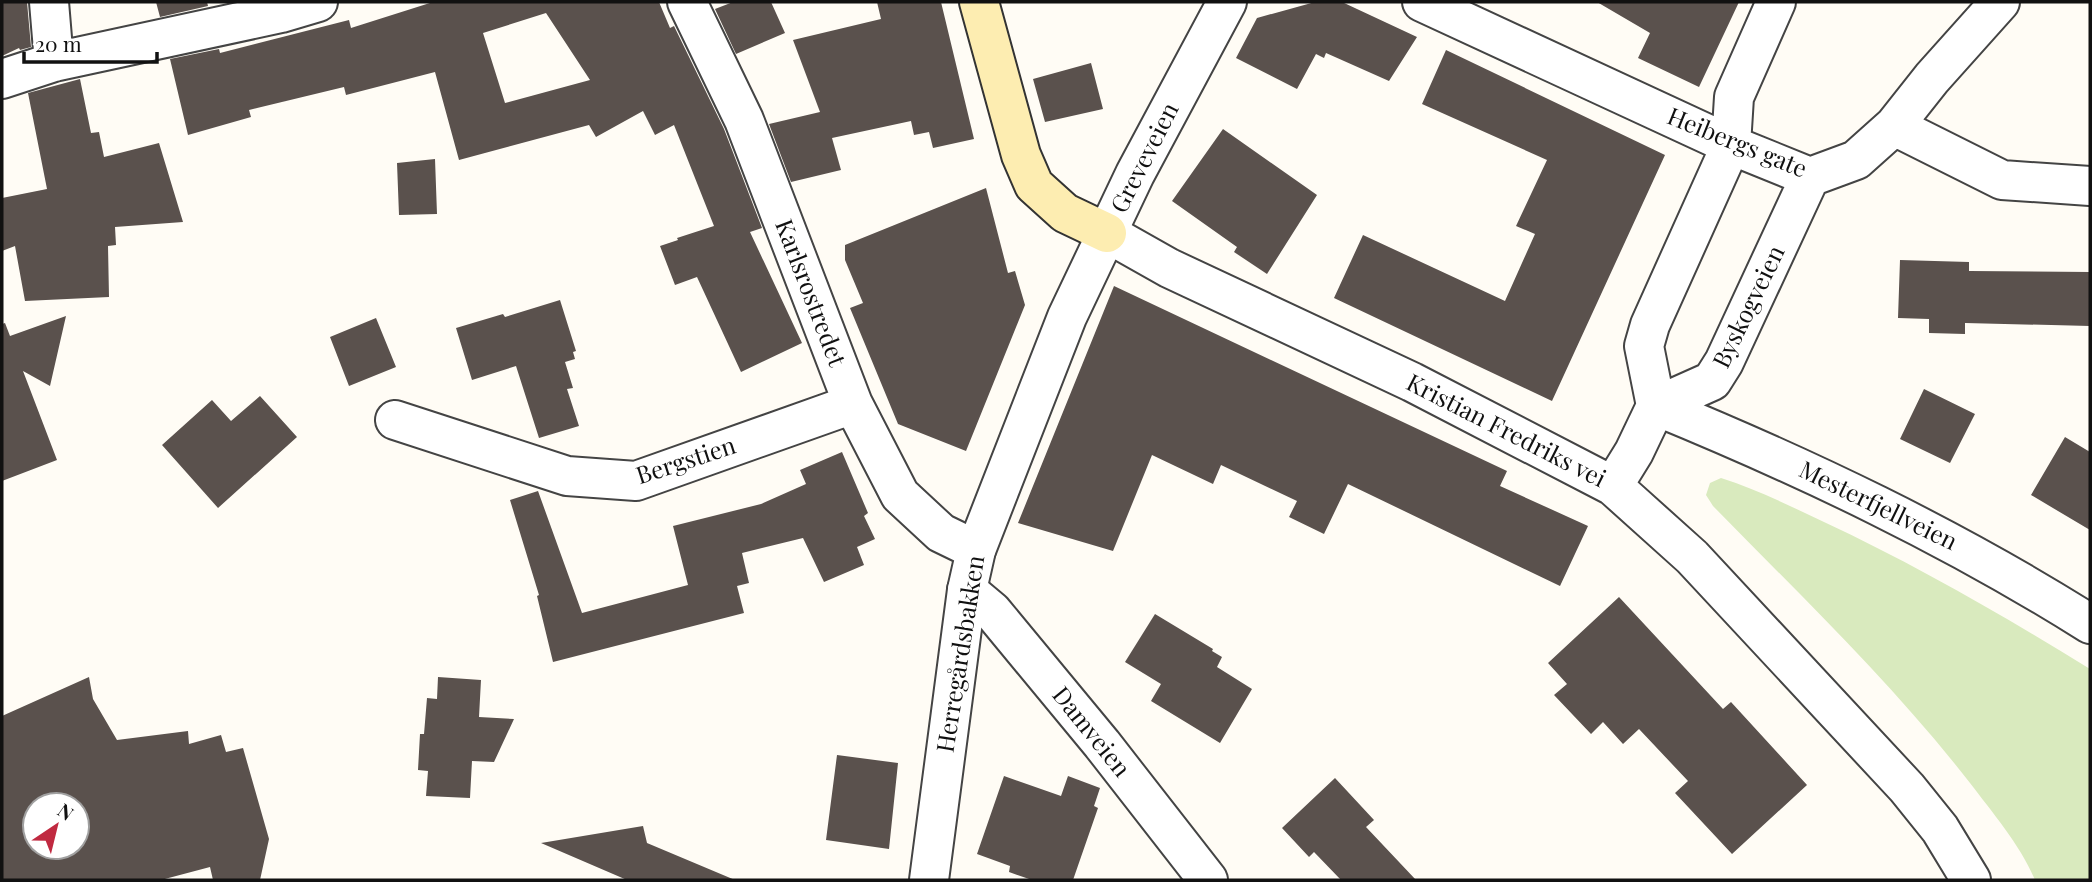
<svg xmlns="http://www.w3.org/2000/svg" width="2092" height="882" viewBox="0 0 2092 882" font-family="'Playfair Display',serif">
	<rect width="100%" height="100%" fill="#fffcf5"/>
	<path fill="#d9eabe" d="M1721,478C1756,489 1790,506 1824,522C1916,565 2004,616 2090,669V880H2035C2021,846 1992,812 1970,783C1893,684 1801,596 1713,506L1706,495L1710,483Z"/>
	<path fill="#5a514d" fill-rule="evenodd" d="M2,2H27L31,47L20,50L19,48L2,56Z
		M156,2H207L208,6L160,17Z
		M433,2H659L670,28L674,26L724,129L762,228L750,232L802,343L741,372L697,277L675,285L660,246L678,240L677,238L714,226L674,125L655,135L643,111L596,137L589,125L459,160L435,72L346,95L344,87L249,110L251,117L188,135L170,59L219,49L220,53L349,20L351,28ZM546,13L590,80L505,103L483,33Z
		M733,2H771L785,33L736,54L715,9Z
		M877,2H941L974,139L933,148L929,132L914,135L911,121L832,138L841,170L791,182L769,124L820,112L793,40L881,19Z
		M1315,2H1342L1417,37L1389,81L1326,53L1324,58L1316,54L1297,89L1236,58L1257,18Z
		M1597,2H1739L1699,87L1638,58L1650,33Z
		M1446,50L1665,155L1552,401L1334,298L1363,235L1505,301L1535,234L1516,226L1547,160L1422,104Z
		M1091,63L1103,109L1045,122L1033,79Z
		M80,79L91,133L99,132L104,157L159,143L183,222L115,227L116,245L108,246L109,297L25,301L15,246L2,251V198L47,189L28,93Z
		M1223,129L1317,195L1267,274L1234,252L1237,247L1172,201Z
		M435,159L437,214L399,215L397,163Z
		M986,188L1008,273L1015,271L1025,305L966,451L898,424L850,308L863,303L845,260V245Z
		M1900,260L1969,262V271L2090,272V326L1965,323V334L1929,333V319L1898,318Z
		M1114,286L1507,471L1500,486L1588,526L1560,586L1348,484L1324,534L1289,517L1297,501L1221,465L1213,484L1152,455L1113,551L1018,523Z
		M560,300L576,351L573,352L575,359L565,362L573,388L567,389L579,426L539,438L516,366L472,380L456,328L503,314L505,317Z
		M66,316L50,386L23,371L57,460L2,481V324L5,323L10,336Z
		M376,318L396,367L349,386L330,337Z
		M1924,389L1975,414L1950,463L1900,439Z
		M260,396L297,437L218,508L162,445L212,400L231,421Z
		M2065,437L2090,452V530L2031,495Z
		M842,452L868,513L864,516L875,539L857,547L864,565L824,582L803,538L742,553L749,583L737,586L744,613L553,662L537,596L539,595L510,500L538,491L582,613L688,585L673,526L761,504L806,484L800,470Z
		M1619,597L1723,709L1731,702L1807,785L1732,854L1675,793L1688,781L1639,729L1623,744L1603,722L1591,734L1554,695L1567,684L1548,663Z
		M1155,614L1213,649L1212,651L1222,657L1217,667L1252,689L1220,743L1151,701L1161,684L1125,662Z
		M89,677L93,699L117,740L188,731L189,744L221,735L226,752L243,748L269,839L260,880H213L210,867L161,880H2V716ZM35,805H77V847H35Z
		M438,677L481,680L479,717L514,719L494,762L472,761L470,798L426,796L428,771L418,770L420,734H424L427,698L437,699Z
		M837,755L898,763L889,849L826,840Z
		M1004,776L1061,796L1068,776L1100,788L1094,806L1098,808L1073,880H1032L1009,872L1010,866L977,854Z
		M1335,778L1374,820L1366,827L1416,880H1341L1314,852L1309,857L1282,828Z
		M643,826L647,843L735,880H627L541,843Z"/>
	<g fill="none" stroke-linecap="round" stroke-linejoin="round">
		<defs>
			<path id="minor" d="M49,2L54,62
				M687,2L744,120L853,404L900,495L941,533L976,550
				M1422,2L1731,145L1810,177L1856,160L1894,126L2002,180L2090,186
				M2,79L54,62L281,13L318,2
				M1894,126L1932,78L2000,2
				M1107,233L1169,268L1412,382L1613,486L1692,557L1907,788L1940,829L1971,880
				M1656,406C1807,468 1952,537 2090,624
				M1656,406L1712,381L1724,362L1810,177
				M395,420L567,476L636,481L853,404
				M1613,486L1634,452L1656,406L1644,346L1650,325L1731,145L1734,97L1776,2
				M967,590L992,611L1102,744L1208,880"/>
			<path id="tertiary" d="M929,880L967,590L976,550L1067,317L1135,174L1227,2"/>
			<path id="secondary" d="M979,2L1021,155L1034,185L1065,213L1107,233"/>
		</defs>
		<use href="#minor" stroke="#444" stroke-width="42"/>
		<use href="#tertiary" stroke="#444" stroke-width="42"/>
		<use href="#secondary" stroke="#333" stroke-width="42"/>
		<use href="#minor" stroke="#fff" stroke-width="38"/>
		<use href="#tertiary" stroke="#fff" stroke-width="38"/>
		<use href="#secondary" stroke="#fdedb1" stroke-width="38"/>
	</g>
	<g text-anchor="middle" stroke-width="7" stroke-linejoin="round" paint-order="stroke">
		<g font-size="24" fill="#111" stroke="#fff">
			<text transform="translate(1737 143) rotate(22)" y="8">Heibergs gate</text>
			<text transform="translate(1145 158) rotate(-63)" y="8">Greveveien</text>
			<text transform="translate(810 293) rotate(69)" y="8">Karlsrostredet</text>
			<text transform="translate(1749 307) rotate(-64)" y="8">Byskogveien</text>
			<text transform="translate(1506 431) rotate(27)" y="8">Kristian Fredriks vei</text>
			<text transform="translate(686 461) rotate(-18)" y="8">Bergstien</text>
			<text transform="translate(1878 506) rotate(26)" y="8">Mesterfjellveien</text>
			<text transform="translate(961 654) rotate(-81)" y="8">Herregårdsbakken</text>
			<text transform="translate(1091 732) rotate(51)" y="8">Damveien</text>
		</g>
	</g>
	<rect width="2092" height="882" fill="none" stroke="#111111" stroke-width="7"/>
	<g transform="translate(56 826) rotate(35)"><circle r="33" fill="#ffffff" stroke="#a0a0a0" stroke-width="2"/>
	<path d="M0-5L12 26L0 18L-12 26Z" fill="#c02940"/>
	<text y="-10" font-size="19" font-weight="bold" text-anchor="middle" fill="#111111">N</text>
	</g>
	<path d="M24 52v10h133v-10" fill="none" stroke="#111111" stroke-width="3.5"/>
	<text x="35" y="52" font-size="21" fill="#111111" stroke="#ffffff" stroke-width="5" paint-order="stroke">20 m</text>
</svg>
